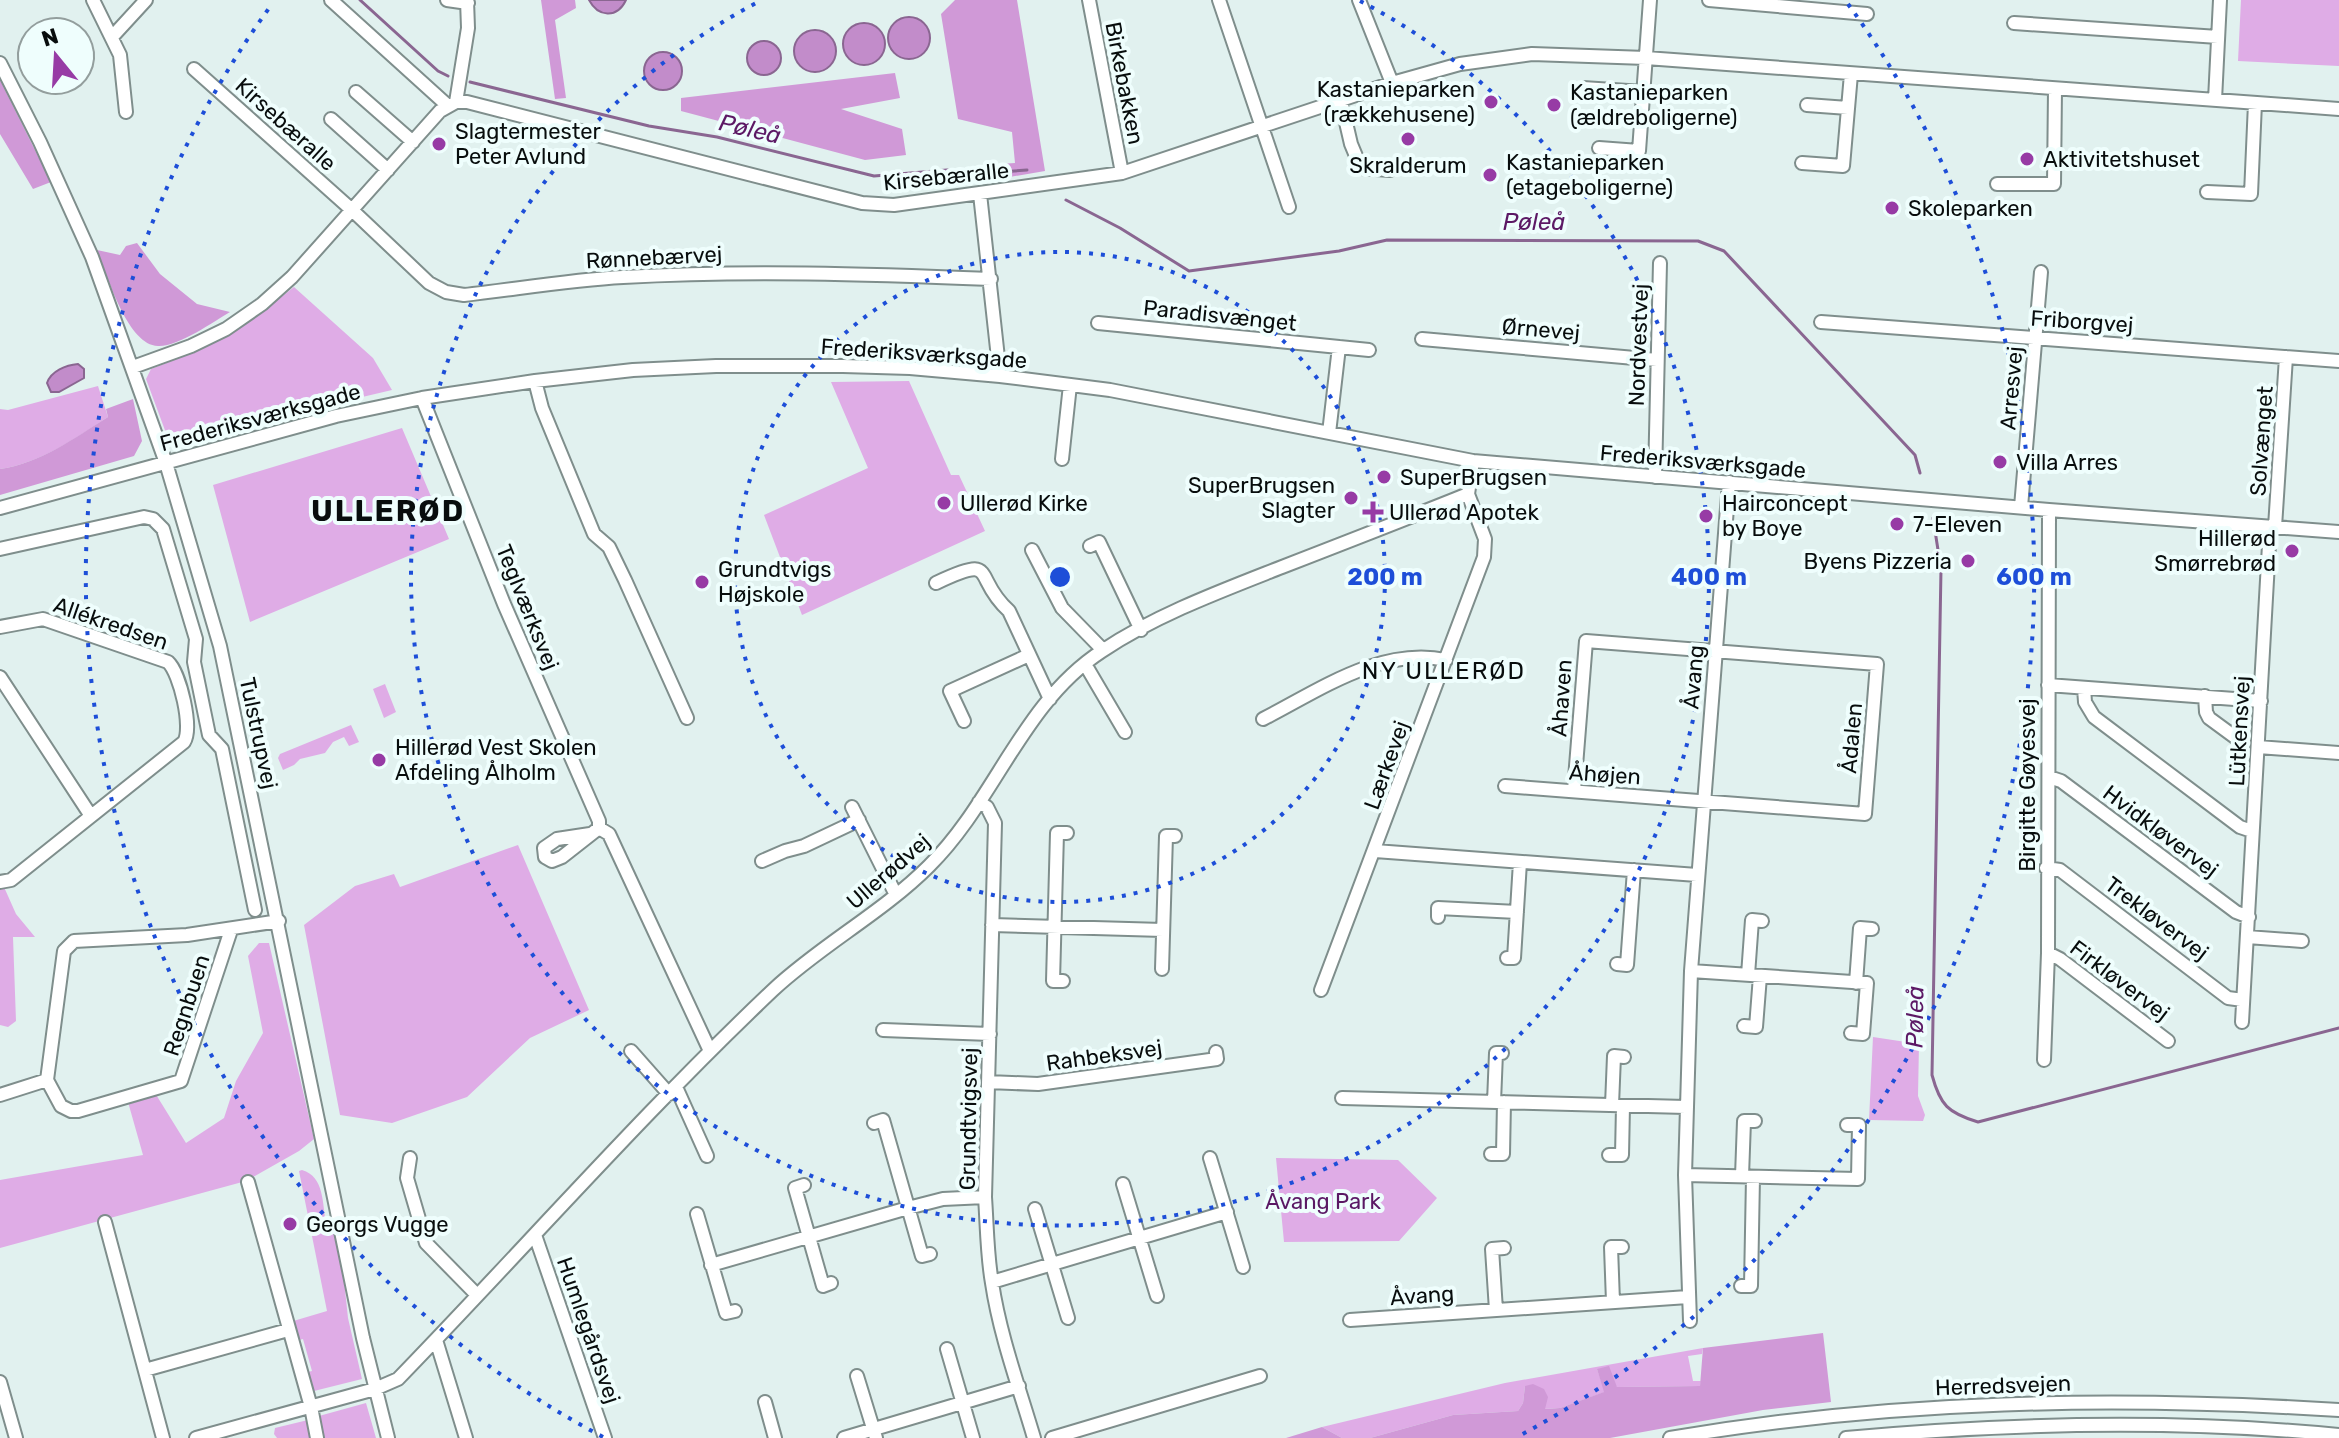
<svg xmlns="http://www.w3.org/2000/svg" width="2339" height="1438" viewBox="0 0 2339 1438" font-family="Rubik,sans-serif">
	<rect width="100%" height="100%" fill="#e1f1ef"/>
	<path fill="#dface6" d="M2241,0H2339V66L2238,61Z
		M294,287L373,358L392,390L180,440L166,433L146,379L151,369C207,348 247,324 294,287Z
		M909,381L951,475H959L985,531L802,615L764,515L868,468L831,382Z
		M98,386L108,417C75,438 41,463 0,469V409L8,410Z
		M402,428L449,539L250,622L213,485Z
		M385,684L396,712L384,718L373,689Z
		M351,725L359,742L349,746L344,737L333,742L325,753L300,759L294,765L283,770L278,758L280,754Z
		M518,845L589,1010L530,1038L467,1097L392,1123L340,1115L304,925L355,886L394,874L400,887Z
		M4,887L16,914L35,937H13L16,1021L8,1027L0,1025V888Z
		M259,943H269L314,1139L299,1151L246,1181L0,1248V1180L143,1155L128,1102L155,1093L186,1143L224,1118L236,1081L263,1033L248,956Z
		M1873,1037L1919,1044L1918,1096L1925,1115L1923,1121L1869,1120Z
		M1276,1158L1398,1160L1437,1198L1399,1241L1284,1242Z
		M302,1170C325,1177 322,1204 326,1222H331L341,1252L348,1318L362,1379L310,1392L304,1373L312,1371L303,1339L295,1341L290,1322L327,1311L299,1171Z
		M1703,1348L1702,1354L1688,1356L1693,1381H1701L1700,1386L1617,1387L1597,1369L1605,1392L1560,1408L1544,1409L1525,1386L1523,1403L1518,1411L1453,1415L1370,1438H1342L1322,1427L1505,1383Z
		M366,1403L376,1438H323L319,1416Z
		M308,1420L311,1438H277L274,1434L275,1428Z"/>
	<path fill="#d099d7" d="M541,0H575L576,8L555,20L566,98L555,99Z
		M955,0H1017L1045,171L986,181L984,165L1015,163L1012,132L958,119L941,14Z
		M895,73L900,98L841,109L902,129L906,155L865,160L681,111V98Z
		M0,80L51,182L33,189L0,134Z
		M137,243L160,274L197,304L230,312C213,322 178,347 158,346C127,345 107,274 97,250L120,255L126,246Z
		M133,399L142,441L134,456L0,495V469C41,463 74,438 108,417L106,409Z
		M1823,1333L1831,1402L1763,1410L1610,1438H1370L1453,1415L1518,1411L1523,1403L1525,1386L1533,1384L1544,1389L1548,1397L1545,1409L1560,1408L1604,1392L1597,1369L1609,1366L1617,1387L1700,1386L1703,1348Z
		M1322,1427L1342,1438H1286Z"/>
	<path fill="#c28cca" stroke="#8a6691" stroke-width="2" d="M589,0H626C617,19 598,17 589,0Z
		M888 38a21 21 0 1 1 42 0a21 21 0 1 1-42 0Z
		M843 44a21 21 0 1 1 42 0a21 21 0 1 1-42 0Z
		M794 51a21 21 0 1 1 42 0a21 21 0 1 1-42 0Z
		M747 58a17 17 0 1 1 34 0a17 17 0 1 1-34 0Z
		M644 71a19 19 0 1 1 38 0a19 19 0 1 1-38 0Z
		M78,364L84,369V378L59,392H51L47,383C51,371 66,365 78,364Z"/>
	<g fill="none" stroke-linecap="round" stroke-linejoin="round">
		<path stroke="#8a6691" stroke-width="3" d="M360,0L438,71L448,76
			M470,82L649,126L717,137L874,176L947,170L972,174L1027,170
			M1066,200L1120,228L1189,271L1339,251L1387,240L1698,241L1724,251L1915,455L1920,473
			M1933,518L1941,569L1932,1075C1940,1105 1948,1113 1978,1122L2339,1028"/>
		<defs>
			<path id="minor" d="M93,0L120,55L126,112
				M331,0L447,105
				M447,0L468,3
				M1089,0L1122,173
				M1219,0L1289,207
				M1359,0L1392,83
				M1709,0L1867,14
				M2014,23L2218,37
				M112,37L146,0
				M0,63L40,142L92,257L166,463L220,646L363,1338L388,1438
				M194,69L352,210L429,283L446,292L464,295C517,289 570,280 623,277C746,270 868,274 991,279
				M1583,88L1643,92
				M356,92L413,142
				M2215,100L2220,0
				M1341,101L1351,144L1361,168L1390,170
				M456,102L468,28L467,0
				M1807,105L1848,108
				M331,119L388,170
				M1599,148L1639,151L1650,0
				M1802,163L1843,166L1851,74
				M1997,184H2054L2055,89
				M2207,192L2251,194L2255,103
				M980,194L1000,376
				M1821,322L2339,361
				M1098,323L1369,350
				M1422,339L1657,360
				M133,367L191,346L226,329L262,304L292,277L440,111L456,102H467L862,203L894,205L1122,173L1392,83L1460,64L1532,54L1646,58L2339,109
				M535,381L542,408L594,534L609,547L625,580L687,718
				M422,398L504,604L599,821V828L562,857L552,861L545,857L544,848L557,839L590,834
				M1329,433L1339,347
				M1062,459L1070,385
				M1655,477L1660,263
				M2021,507L2041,272
				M0,508L336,416L422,398L535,381L633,370L716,366H843L910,368L1000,376L1110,390L1473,461L2049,510L2339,532
				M2275,527L2286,357
				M1090,546L1099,542L1141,630
				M0,549L144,517L153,519L163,529L196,639L194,662L209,735L222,749L255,910
				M1032,550L1062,608L1103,650
				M936,583C1000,553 971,577 1009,611L1050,699
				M0,627L43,619L168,662C180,673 193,728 184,742L11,880L0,882
				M1085,664L1125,732
				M0,677L91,816
				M2048,685L2261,701
				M2084,688L2085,702L2094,717L2240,827L2252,831
				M2205,696L2206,712L2209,718L2243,743
				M1263,719C1318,691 1381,646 1446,660
				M964,721L950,691L1029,655
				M2258,747L2339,753
				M2049,777L2061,781L2236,912L2249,917
				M1505,786L1865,814L1877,664L1586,641L1574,791
				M979,802L987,807L995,823L985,1197C987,1225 987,1255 992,1283C1000,1336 1019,1387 1034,1438
				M852,807L896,895
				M599,828L609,834L710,1051
				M1375,851L1697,875
				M762,861L785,851L804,846L859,820
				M2046,868L2060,870L2228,998L2243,1000
				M1438,917V908L1517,912
				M992,925L1163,930
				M231,930L181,1081L78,1111H71L61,1106L47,1080L64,951L74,941L187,935L279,921
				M2247,937L2302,941
				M2048,953L2060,959L2168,1041
				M1507,958H1514L1520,862
				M1617,964L1627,965L1634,870
				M1162,969L1166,836H1175
				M1691,971L1867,983L1863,1034L1851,1033
				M1748,975L1752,920L1762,921
				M1063,981H1053L1057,833H1067
				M1856,983L1860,928L1872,929
				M1321,990L1484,557L1485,539L1468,494L1473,461
				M2242,1022L2270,527
				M1744,1026L1756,1027L1760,976
				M883,1030L990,1034
				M631,1051L669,1094
				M2044,1060L2048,953L2049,510
				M988,1082L1038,1084L1217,1059L1216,1052
				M676,1087L707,1156
				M0,1095L47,1080
				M1342,1098L1686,1107
				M1494,1102L1496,1053H1502
				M1612,1105L1614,1056L1624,1057
				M874,1123L883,1120L922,1256L930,1254
				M1491,1154H1503L1504,1102
				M1609,1155H1622L1623,1106
				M410,1158L407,1178L426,1243L477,1295
				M1210,1158L1243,1267
				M1685,1175L1858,1179L1859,1125H1847
				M1742,1176L1744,1121H1755
				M248,1182L311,1407L317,1438
				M1123,1184L1157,1296
				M804,1185L795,1188L823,1286L831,1283
				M1035,1209L1068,1318
				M697,1214L726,1313L735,1311
				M105,1222L163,1438
				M535,1235L605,1438
				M711,1265L908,1208L943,1199L985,1197
				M992,1282L1227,1212
				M1741,1286H1751L1753,1177
				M1613,1302L1611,1247H1622
				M1496,1310L1492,1249L1504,1248
				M1350,1320L1688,1297
				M1690,1321L1685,1175L1691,971L1729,482
				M436,1340L466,1438
				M947,1349L973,1438
				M145,1370L288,1330
				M857,1376L876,1438
				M0,1382L16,1438
				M765,1402L775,1438
				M196,1438L375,1389L398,1379C523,1250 642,1114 773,990C821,945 882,913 929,866C995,801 1022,703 1102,651C1156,615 1221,591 1282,567C1344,543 1406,519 1468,494
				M844,1438L1019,1386
				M1052,1438L1260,1376
				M1670,1438C1892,1400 2115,1396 2339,1410
				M1846,1438C2010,1423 2175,1419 2339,1435"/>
		</defs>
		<use href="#minor" stroke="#7f8e8c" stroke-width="16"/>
		<use href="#minor" stroke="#fff" stroke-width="12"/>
	</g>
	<g fill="none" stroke="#1d4ed8" stroke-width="4" stroke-dasharray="4 8">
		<circle cx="1060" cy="577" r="325"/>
		<path d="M1360 1A649 649 0 1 1 760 1"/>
		<path d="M603 1437A974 974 0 0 1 272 4M1848 4A974 974 0 0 1 1517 1437"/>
	</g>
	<g fill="#973ba5" stroke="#effefd" stroke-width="3">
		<circle cx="1491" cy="102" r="8"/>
		<circle cx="1554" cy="105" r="8"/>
		<circle cx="1408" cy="139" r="8"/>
		<circle cx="439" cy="144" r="8"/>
		<circle cx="2027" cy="159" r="8"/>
		<circle cx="1490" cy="175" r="8"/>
		<circle cx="1892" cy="208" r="8"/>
		<circle cx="2000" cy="462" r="8"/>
		<circle cx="1384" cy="477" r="8"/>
		<circle cx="1351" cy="498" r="8"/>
		<circle cx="944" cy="503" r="8"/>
		<path d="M1369 500h8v8h8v8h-8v8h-8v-8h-8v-8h8z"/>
		<circle cx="1706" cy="516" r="8"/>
		<circle cx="1897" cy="524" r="8"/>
		<circle cx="2292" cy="551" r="8"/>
		<circle cx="1968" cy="561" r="8"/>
		<circle cx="702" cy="582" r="8"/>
		<circle cx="379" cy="760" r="8"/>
		<circle cx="290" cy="1224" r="8"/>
	</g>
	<g text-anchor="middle" stroke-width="8" stroke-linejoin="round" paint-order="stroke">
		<g font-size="22" fill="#080d0d" stroke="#effefd">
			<text transform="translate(1125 83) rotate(79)" y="8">Birkebakken</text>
			<text transform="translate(286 124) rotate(42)" y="8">Kirsebæralle</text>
			<text transform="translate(946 176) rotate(-6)" y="8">Kirsebæralle</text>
			<text transform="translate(654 257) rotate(-3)" y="8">Rønnebærvej</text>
			<text transform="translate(1220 315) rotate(6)" y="8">Paradisvænget</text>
			<text transform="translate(2082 321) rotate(4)" y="8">Friborgvej</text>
			<text transform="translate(1541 329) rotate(5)" y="8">Ørnevej</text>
			<text transform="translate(1638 345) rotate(-88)" y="8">Nordvestvej</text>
			<text transform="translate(924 353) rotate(4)" y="8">Frederiksværksgade</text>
			<text transform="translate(2011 388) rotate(-85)" y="8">Arresvej</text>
			<text transform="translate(260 417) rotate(-15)" y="8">Frederiksværksgade</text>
			<text transform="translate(2261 441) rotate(-86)" y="8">Solvænget</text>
			<text transform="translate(1703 461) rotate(5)" y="8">Frederiksværksgade</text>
			<text transform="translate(528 607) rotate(68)" y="8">Teglværksvej</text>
			<text transform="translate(111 623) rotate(19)" y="8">Allékredsen</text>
			<text transform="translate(1693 677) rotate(-85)" y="8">Åvang</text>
			<text transform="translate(1561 698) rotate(-86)" y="8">Åhaven</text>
			<text transform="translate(2239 731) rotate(-87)" y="8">Lütkensvej</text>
			<text transform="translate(259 733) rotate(78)" y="8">Tulstrupvej</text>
			<text transform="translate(1851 738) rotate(-85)" y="8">Ådalen</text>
			<text transform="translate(1386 765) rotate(-70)" y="8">Lærkevej</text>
			<text transform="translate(1605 774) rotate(4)" y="8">Åhøjen</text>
			<text transform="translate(2027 785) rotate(-90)" y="8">Birgitte Gøyesvej</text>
			<text transform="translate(2161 831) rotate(37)" y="8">Hvidkløvervej</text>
			<text transform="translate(888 871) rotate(-41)" y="8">Ullerødvej</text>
			<text transform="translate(2157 918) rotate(37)" y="8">Trekløvervej</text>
			<text transform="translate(2120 980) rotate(37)" y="8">Firkløvervej</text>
			<text transform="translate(186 1005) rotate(-72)" y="8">Regnbuen</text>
			<text transform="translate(1104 1055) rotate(-8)" y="8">Rahbeksvej</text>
			<text transform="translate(968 1119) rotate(-89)" y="8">Grundtvigsvej</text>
			<text transform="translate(1422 1295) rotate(-4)" y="8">Åvang</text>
			<text transform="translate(589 1330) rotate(71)" y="8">Humlegårdsvej</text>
			<text transform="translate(2003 1385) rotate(-2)" y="8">Herredsvejen</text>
		</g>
		<g font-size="22" fill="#080d0d" stroke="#effefd" text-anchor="start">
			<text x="1475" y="97" text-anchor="end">Kastanieparken<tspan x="1475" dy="25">(rækkehusene)</tspan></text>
			<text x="1570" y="100">Kastanieparken<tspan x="1570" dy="25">(ældreboligerne)</tspan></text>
			<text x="455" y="139">Slagtermester<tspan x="455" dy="25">Peter Avlund</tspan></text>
			<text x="2043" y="167">Aktivitetshuset</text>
			<text x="1506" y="170">Kastanieparken<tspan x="1506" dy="25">(etageboligerne)</tspan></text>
			<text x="1408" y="173" text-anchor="middle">Skralderum</text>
			<text x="1908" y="216">Skoleparken</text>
			<text x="2016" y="470">Villa Arres</text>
			<text x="1400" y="485">SuperBrugsen</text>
			<text x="1335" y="493" text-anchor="end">SuperBrugsen<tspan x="1335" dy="25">Slagter</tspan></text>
			<text x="960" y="511">Ullerød Kirke</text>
			<text x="1722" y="511">Hairconcept<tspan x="1722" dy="25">by Boye</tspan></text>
			<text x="1389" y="520">Ullerød Apotek</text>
			<text x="1913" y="532">7-Eleven</text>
			<text x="2276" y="546" text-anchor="end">Hillerød<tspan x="2276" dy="25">Smørrebrød</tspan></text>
			<text x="1952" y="569" text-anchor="end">Byens Pizzeria</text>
			<text x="718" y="577">Grundtvigs<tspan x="718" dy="25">Højskole</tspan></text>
			<text x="395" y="755">Hillerød Vest Skolen<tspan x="395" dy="25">Afdeling Ålholm</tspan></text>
			<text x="306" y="1232">Georgs Vugge</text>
		</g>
		<g font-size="22" fill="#5a1864" stroke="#effefd">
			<text x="1323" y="1209">Åvang Park</text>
		</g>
		<g font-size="24" font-style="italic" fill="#5c1965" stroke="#effefd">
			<text transform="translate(750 129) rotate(13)" y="8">Pøleå</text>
			<text x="1534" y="230">Pøleå</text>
			<text transform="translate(1915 1017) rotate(-89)" y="8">Pøleå</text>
		</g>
		<g font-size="24" letter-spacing="2" fill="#080d0d" stroke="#effefd">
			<text x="1444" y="679">NY ULLERØD</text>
		</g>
		<g font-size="30" font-weight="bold" letter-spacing="2" fill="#080d0d" stroke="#effefd">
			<text x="388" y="521">ULLERØD</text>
		</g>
	</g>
	<circle cx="1060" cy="577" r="12" fill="#1d4ed8" stroke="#effefd" stroke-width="4"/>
	<g font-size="24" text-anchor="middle" font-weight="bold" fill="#1d4ed8" stroke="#effefd" stroke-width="8" stroke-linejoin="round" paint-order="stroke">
		<text x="1385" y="585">200 m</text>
		<text x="1709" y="585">400 m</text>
		<text x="2034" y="585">600 m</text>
	</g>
	<g transform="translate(56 56) rotate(342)"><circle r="38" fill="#effefd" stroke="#939e9d" stroke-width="2"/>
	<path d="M0-6L14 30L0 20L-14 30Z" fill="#973ba5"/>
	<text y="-12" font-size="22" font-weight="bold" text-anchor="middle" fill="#080d0d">N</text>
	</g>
</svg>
